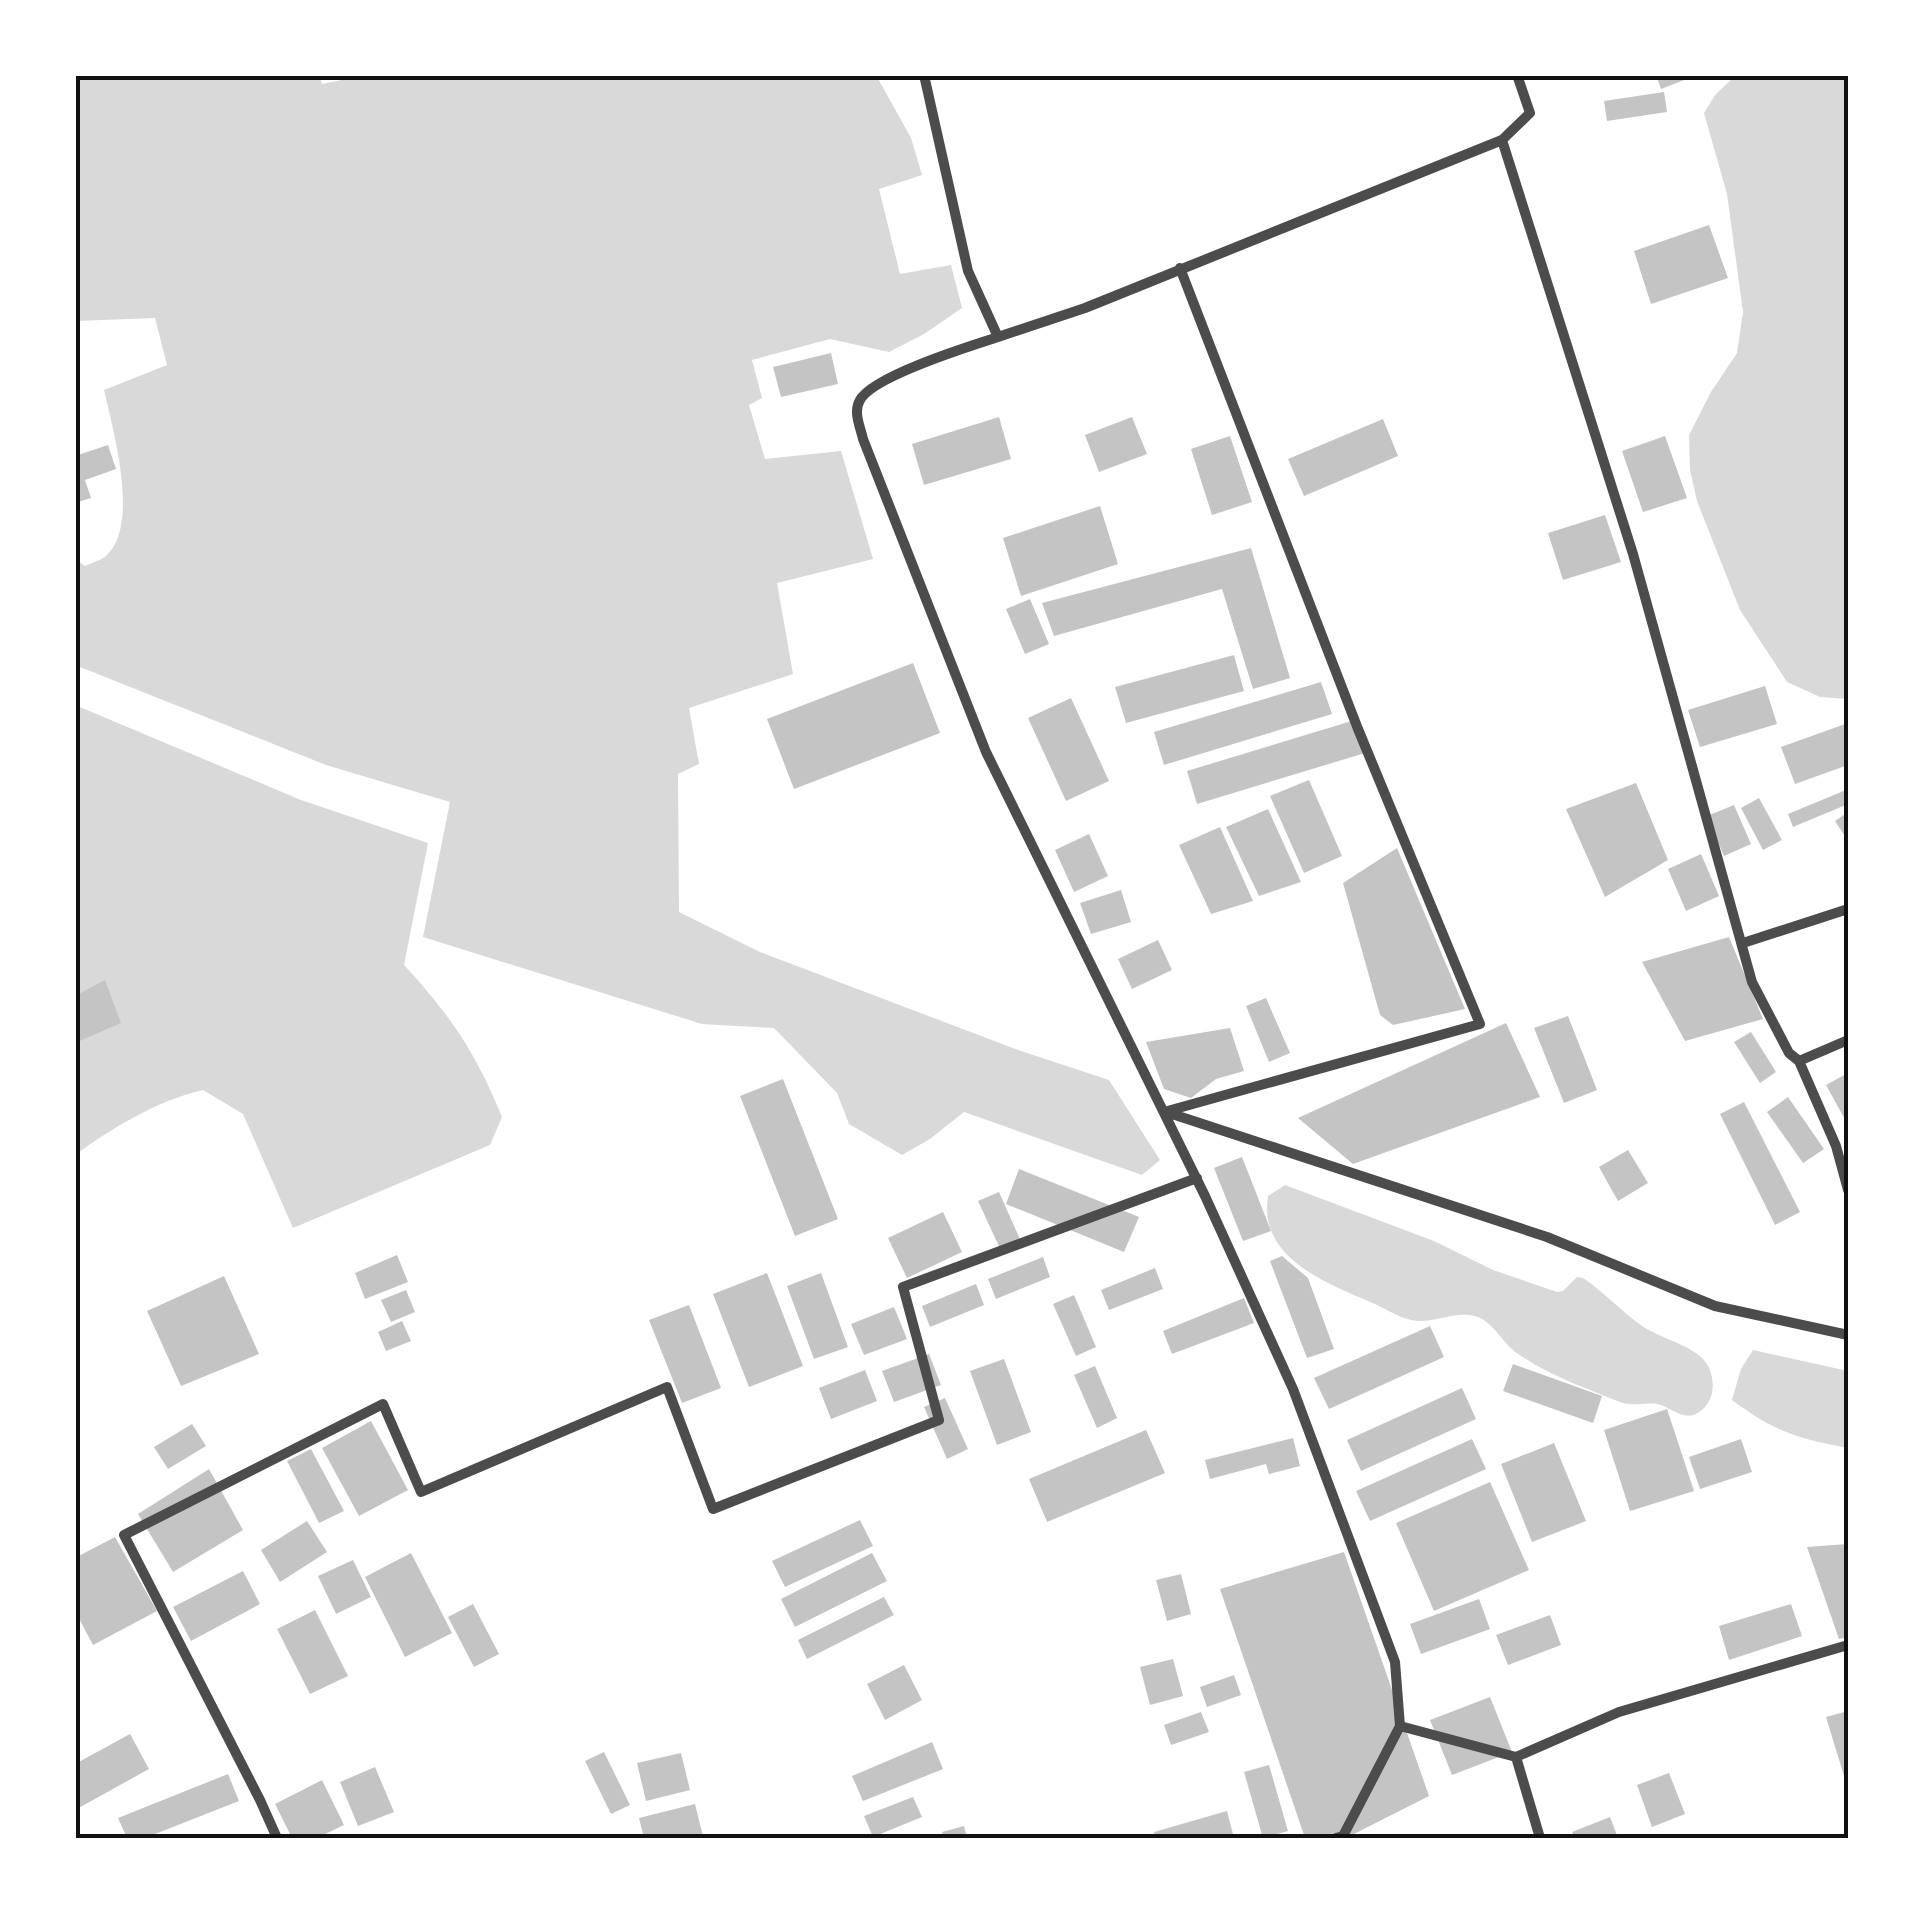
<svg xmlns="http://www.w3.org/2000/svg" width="1923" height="1913" viewBox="0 0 1923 1913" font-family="Overpass,sans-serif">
	<rect width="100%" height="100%" fill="#fff"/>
	<path fill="#d9d9d9" d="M75,75H319L322,84L366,75H876L911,138L922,175L879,189L900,274L951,265L962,308L924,334L889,352L830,339L752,360L762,398L749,405L765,459L841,451L873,559L777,583L793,674L689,708L699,764L678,774L679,912L760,952L1018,1050L1109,1080L1160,1160L1142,1175L964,1112L930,1139L902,1155L849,1124L837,1093L774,1028L702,1024L423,937L450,802L326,765L75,665V559L85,566C91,563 102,560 107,555C140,523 113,430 104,390L167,365L155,318L75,321Z
		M1736,75H1848V699L1820,697L1787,682L1740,610L1697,501L1690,470L1689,435L1711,392L1737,353L1743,312L1727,194L1704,113L1715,95Z
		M75,705L301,800L428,843L404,965C451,1016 476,1053 502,1117L490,1145L293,1228L243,1114L203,1090C156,1101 114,1127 75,1155Z
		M1285,1185L1434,1241L1493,1270L1557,1292L1563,1291L1577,1277L1583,1278C1604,1292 1622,1312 1642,1326C1660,1338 1686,1343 1702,1358C1718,1374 1717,1407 1693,1415C1681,1419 1669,1406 1657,1404C1644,1402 1633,1407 1620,1402C1585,1388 1548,1375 1517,1353C1503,1344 1494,1323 1478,1317C1454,1309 1434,1325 1411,1320C1397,1317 1383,1307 1370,1302C1325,1282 1258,1258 1268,1196Z
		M1753,1350L1848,1371V1448C1798,1439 1773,1431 1732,1400L1741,1369Z"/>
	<path fill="#c4c4c4" d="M1656,75H1697L1661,89Z
		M1664,92L1667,112L1607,121L1604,101Z
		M1709,225L1728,278L1651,304L1634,251Z
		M831,353L838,384L781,397L773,367Z
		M999,417L1011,459L924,485L912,444Z
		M1132,417L1147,454L1099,472L1085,435Z
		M1383,419L1398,456L1304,496L1288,459Z
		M1230,436L1252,502L1212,515L1191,449Z
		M1665,436L1687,498L1643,512L1622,451Z
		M108,445L116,469L85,480L91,498L75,503V456Z
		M1100,506L1118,564L1021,596L1003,538Z
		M1605,515L1621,562L1563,580L1548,533Z
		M1251,548L1290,678L1253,689L1222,589L1054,636L1042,603Z
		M1030,599L1049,644L1025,654L1006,609Z
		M1234,655L1244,691L1126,723L1115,687Z
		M913,663L940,733L794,789L767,719Z
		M1321,682L1332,714L1164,765L1154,732Z
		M1765,686L1777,724L1700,747L1688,710Z
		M1071,698L1109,781L1066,801L1028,718Z
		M1355,720L1365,753L1197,804L1187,771Z
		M1848,723V765L1795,784L1781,747Z
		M1309,780L1342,856L1304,873L1270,796Z
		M1636,783L1668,860L1605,897L1566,809Z
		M1846,790L1848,804L1793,827L1788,814Z
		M1759,798L1782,840L1763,850L1741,808Z
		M1734,805L1751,844L1724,856L1707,816Z
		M1268,809L1301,882L1259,896L1226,827Z
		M1848,812V841L1835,821Z
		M1220,827L1253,901L1211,914L1179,845Z
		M1089,834L1108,876L1074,892L1055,850Z
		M1397,848L1465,1009L1393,1025L1380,1015L1343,883Z
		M1701,854L1719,896L1686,911L1668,869Z
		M1121,890L1131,922L1091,934L1080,903Z
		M1729,937L1763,1019L1685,1041L1642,962Z
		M1158,940L1172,970L1132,989L1118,959Z
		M105,980L121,1023L75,1043V996Z
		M1266,998L1290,1053L1269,1062L1246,1006Z
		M1568,1016L1597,1090L1564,1103L1534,1028Z
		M1506,1023L1540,1097L1353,1164L1298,1118Z
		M1230,1028L1244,1071L1216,1079L1191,1098L1164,1089L1146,1042Z
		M1751,1032L1776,1072L1760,1083L1734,1042Z
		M1848,1073V1125L1826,1085Z
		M783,1079L838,1219L795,1236L740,1096Z
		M1788,1097L1824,1149L1803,1163L1767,1112Z
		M1744,1102L1800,1212L1775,1225L1720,1114Z
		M1628,1150L1648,1183L1618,1201L1599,1167Z
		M1242,1157L1271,1231L1243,1241L1214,1168Z
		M1019,1169L1139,1217L1124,1252L1006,1204Z
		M999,1192L1023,1246L1003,1255L978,1201Z
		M943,1212L962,1252L907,1278L888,1238Z
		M397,1255L408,1282L365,1299L355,1273Z
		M1282,1256L1308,1278L1334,1349L1307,1358L1270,1261Z
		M1043,1257L1050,1277L996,1299L988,1279Z
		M1155,1268L1163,1289L1109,1310L1101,1290Z
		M767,1273L803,1366L749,1387L713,1294Z
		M821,1273L848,1347L814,1359L787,1286Z
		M224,1276L259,1354L181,1386L147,1311Z
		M976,1284L984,1305L930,1327L922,1306Z
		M406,1290L415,1312L391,1322L381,1300Z
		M1074,1295L1096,1347L1076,1356L1053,1304Z
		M1244,1298L1254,1323L1172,1354L1163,1331Z
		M689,1305L721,1388L682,1403L649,1320Z
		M894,1307L907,1339L864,1355L851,1324Z
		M402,1321L411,1341L386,1351L378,1332Z
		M1430,1326L1444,1357L1329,1409L1314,1378Z
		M929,1354L941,1385L894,1402L882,1371Z
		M1004,1359L1031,1432L997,1445L970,1371Z
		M1513,1364L1602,1396L1593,1423L1503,1391Z
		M1095,1366L1117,1418L1097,1428L1074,1375Z
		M865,1370L877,1401L831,1419L819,1388Z
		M1462,1388L1476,1419L1361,1471L1347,1440Z
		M945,1398L968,1449L947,1459L924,1407Z
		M1667,1409L1694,1491L1630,1511L1604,1430Z
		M371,1421L408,1490L359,1516L322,1448Z
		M192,1424L206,1446L168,1469L154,1447Z
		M1146,1430L1165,1473L1047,1522L1029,1479Z
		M1293,1438L1300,1466L1269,1474L1266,1464L1210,1479L1205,1460Z
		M1472,1439L1486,1469L1370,1521L1356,1491Z
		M1741,1439L1752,1472L1700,1489L1689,1457Z
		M1554,1443L1586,1521L1532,1542L1501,1464Z
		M311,1449L344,1511L319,1523L287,1461Z
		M209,1469L243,1530L173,1572L138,1514Z
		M1490,1482L1529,1570L1434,1611L1396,1523Z
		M860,1520L873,1546L785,1587L772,1561Z
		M307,1521L327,1552L280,1582L261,1550Z
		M115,1537L157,1611L93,1645L75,1611V1558Z
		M1848,1544V1637L1839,1639L1807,1547Z
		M1344,1552L1429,1796L1346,1838H1305L1220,1589Z
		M411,1553L452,1633L405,1657L365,1577Z
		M872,1553L887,1581L795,1627L781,1599Z
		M353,1560L371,1597L336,1614L318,1576Z
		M243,1571L260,1604L191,1641L173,1607Z
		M1181,1574L1191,1614L1167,1621L1156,1580Z
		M884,1597L894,1615L807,1659L798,1640Z
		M1479,1599L1490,1629L1421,1654L1410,1624Z
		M473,1604L499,1654L474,1667L448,1617Z
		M1791,1604L1802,1636L1729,1660L1719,1626Z
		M315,1610L348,1676L310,1694L277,1629Z
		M1550,1615L1561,1645L1508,1665L1496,1635Z
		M1173,1659L1183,1696L1150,1705L1140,1667Z
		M904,1665L922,1700L885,1720L867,1684Z
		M1234,1675L1241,1695L1207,1707L1200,1687Z
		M1490,1697L1512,1752L1452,1775L1430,1720Z
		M1848,1711V1786H1847L1826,1717Z
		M1201,1712L1209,1732L1171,1745L1164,1725Z
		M130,1734L149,1769L75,1810V1764Z
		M932,1742L943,1769L863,1801L852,1776Z
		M604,1752L630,1805L611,1814L585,1761Z
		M681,1753L690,1790L646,1801L637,1763Z
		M1269,1765L1288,1831L1263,1838L1244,1772Z
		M375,1767L394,1812L358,1826L340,1782Z
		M1669,1773L1685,1814L1652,1827L1637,1785Z
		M228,1774L239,1801L145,1838H127L118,1818Z
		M322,1780L344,1825L317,1838H292L275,1804Z
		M913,1797L922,1817L873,1837L864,1816Z
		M695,1804L703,1836L644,1838L639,1818Z
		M1227,1811L1234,1838H1155L1154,1832Z
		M1610,1817L1618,1838H1575L1572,1832Z
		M964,1826L967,1838H944L942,1832Z"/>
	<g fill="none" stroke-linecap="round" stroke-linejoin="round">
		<path stroke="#4c4c4c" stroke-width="10" d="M924,75L968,271L998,337C970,346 873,376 860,400C853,412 860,426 863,439L986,752L1205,1196L1293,1389L1395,1662L1400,1726L1343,1836L1336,1838
			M1502,140L1530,113L1517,75
			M998,337L1085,308L1502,140L1633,554L1752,982L1789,1053L1799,1061L1836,1146L1848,1190
			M1743,943L1848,909
			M1799,1061L1848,1040
			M1164,1112L1480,1024L1358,729L1180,268
			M1166,1112L1547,1237L1715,1306L1848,1335
			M1400,1726L1516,1757L1619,1712L1848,1645
			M1516,1757L1540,1838
			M277,1838L260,1800L124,1535L383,1404L421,1492L667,1387L713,1509L939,1420L903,1287L1197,1178"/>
	</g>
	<rect width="1923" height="1913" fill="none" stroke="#ffffff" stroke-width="155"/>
	<rect x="78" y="78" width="1768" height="1758" fill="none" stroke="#111" stroke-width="4"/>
</svg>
